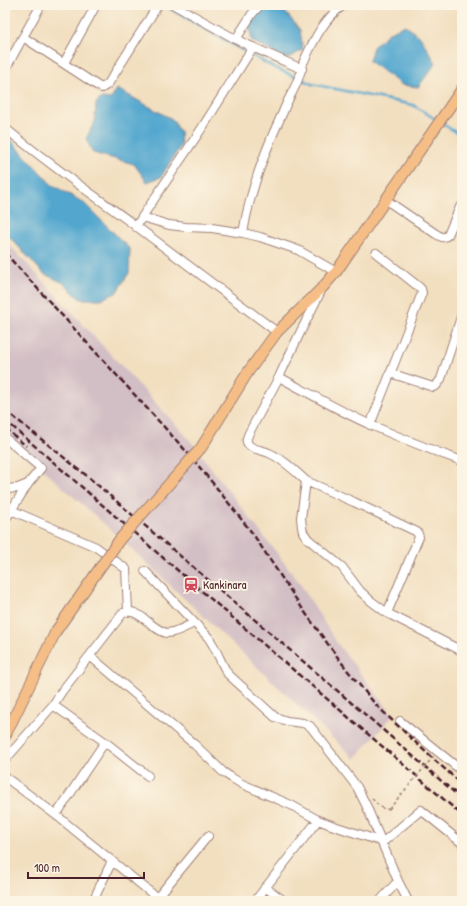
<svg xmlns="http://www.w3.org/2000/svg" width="467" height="906" viewBox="0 0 467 906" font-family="'Patrick Hand',sans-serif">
	<rect width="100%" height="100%" fill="#fcf5e5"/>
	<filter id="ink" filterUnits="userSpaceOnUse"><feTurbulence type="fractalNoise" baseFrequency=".025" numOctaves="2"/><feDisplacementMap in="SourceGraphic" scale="8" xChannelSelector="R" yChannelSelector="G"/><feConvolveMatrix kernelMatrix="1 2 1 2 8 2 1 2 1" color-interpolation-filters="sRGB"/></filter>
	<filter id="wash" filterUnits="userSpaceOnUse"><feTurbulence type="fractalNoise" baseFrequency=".012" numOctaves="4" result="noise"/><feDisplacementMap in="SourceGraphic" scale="16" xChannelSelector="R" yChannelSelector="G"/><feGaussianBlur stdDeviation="0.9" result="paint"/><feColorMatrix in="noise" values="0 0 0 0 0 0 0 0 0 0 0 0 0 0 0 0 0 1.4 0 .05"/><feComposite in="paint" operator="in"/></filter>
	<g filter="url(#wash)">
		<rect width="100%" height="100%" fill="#f2dfc0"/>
		<path fill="#d2bec5" d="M5,240L188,438L299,582L337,643L393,715L355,759L109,528L41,468L5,440Z"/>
		<path fill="#53a7cf" stroke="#4e637d" d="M264,5H272L286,13L300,30L303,50L286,59L252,41C247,19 250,21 264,5Z
			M405,25L420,37L436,63L418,87L402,85L369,61L373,47L390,32Z
			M117,89L172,119L180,132L181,145L161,177L147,182L134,164L93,153L86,139L95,121L96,103L102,98L111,99Z
			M5,134L51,184L84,203L130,249L129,273L116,293L101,299H80L62,282L44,274L5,232Z"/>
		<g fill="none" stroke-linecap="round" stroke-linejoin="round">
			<path stroke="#53a7cf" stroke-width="2.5" d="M164,5L231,44L271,66L312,84L413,105L437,120
				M441,123L462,136"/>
		</g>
	</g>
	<g filter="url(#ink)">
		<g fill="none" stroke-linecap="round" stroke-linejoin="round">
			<defs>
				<path id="minor" d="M41,5L23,37L98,86L102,88L108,84L158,5
					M174,5L239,41L302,69
					M236,39L252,14L260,5
					M64,63L96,5
					M5,70L23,37
					M5,128C47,163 92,194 136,226C183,261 230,297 277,332
					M386,200L436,234C441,237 443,239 448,235L460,207L462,206
					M142,217L202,128L253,47
					M136,227L142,217L169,225L186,227L212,228L243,233L260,237L298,250L336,272
					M243,233C250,191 265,150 283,112C287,101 293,92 297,82C300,75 301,68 304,61C314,40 324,18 344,5
					M321,291L298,337L279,377L249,433C247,438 245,441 249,445C253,450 263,450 269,453C283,459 295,471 306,481L301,518L302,527L303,532L308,539L342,567L360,591L371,601L387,613L462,651
					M390,373L430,386L433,387L436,386L441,379L462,314
					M279,377C309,393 339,411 371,425C401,438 431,450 462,461
					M370,425L422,293L421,289L419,287L376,253
					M5,438L41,468L28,484L18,488L5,489
					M306,481L354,502L417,532L418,534L419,537L387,613
					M11,510L96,547L126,569L128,611
					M5,520L28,484
					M145,571L208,637C217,649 220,662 228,674L275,717L287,721L303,723L310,726L314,731L357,787L366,805L398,881L408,901
					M90,656L195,745L223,772L232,778L242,784L291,805L318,820L334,826L383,842L421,810L462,843
					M400,721L462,771
					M105,742L53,705L62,691L123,613C139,606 152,631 167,633C176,633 187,626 194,623
					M5,760L53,705
					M5,777L56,815L161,901
					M56,815L82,776L105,742L148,776
					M265,887L284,901
					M157,898L208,836
					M93,901L112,861
					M255,901L318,820
					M380,901L398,881"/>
				<path id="major" d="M201,448L248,372L277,332L323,287L336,272L462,89
					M5,736L56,631"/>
			</defs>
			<use href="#minor" stroke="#9e7f76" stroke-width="10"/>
			<use href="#major" stroke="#9e7f76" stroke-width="12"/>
			<path stroke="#9e7f76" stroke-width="1.5" stroke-dasharray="3 3" stroke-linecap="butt" d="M372,799C377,803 382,811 389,809"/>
			<use href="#minor" stroke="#fff" stroke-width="8"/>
			<use href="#major" stroke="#f6be87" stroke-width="10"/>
			<path stroke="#4a1f2b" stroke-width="2.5" stroke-dasharray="6 3" stroke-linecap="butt" d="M5,253L186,451L216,487L253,534L280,575L304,611L330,647L348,671L376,705L431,757L462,784
				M5,410L87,476L375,723L462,799
				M5,420L154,550L462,815
				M5,428L26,446"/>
			<defs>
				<path id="major-bridge" d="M56,631L120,539L201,448"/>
			</defs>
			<use href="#major-bridge" stroke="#9e7f76" stroke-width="12" stroke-linecap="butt"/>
			<path stroke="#9e7f76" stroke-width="1.5" stroke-dasharray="3 3" stroke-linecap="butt" d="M389,809L434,756"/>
			<use href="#major-bridge" stroke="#f6be87" stroke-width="10"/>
		</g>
	</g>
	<defs>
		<symbol id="station-bare" viewBox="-9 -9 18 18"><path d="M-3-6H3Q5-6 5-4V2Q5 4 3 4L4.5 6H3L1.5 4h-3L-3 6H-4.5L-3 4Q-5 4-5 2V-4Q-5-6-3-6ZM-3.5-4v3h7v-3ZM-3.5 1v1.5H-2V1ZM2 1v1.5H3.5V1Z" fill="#d1495b" stroke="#fcf5e5" stroke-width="2.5" paint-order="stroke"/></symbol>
	</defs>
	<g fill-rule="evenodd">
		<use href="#station-bare" x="180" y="574" width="22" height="22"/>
	</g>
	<g text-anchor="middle" stroke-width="3.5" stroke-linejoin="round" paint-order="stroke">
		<g font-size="12" fill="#4a1f2b" stroke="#fcf5e5" text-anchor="start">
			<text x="203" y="589">Kankinara</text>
		</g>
	</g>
	<rect width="467" height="906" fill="none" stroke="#fcf5e5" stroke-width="20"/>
	<path d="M28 872v6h116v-6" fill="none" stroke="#4a1f2b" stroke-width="2"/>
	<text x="34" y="872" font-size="12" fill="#4a1f2b" stroke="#fcf5e5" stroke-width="3" paint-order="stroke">100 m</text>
</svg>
